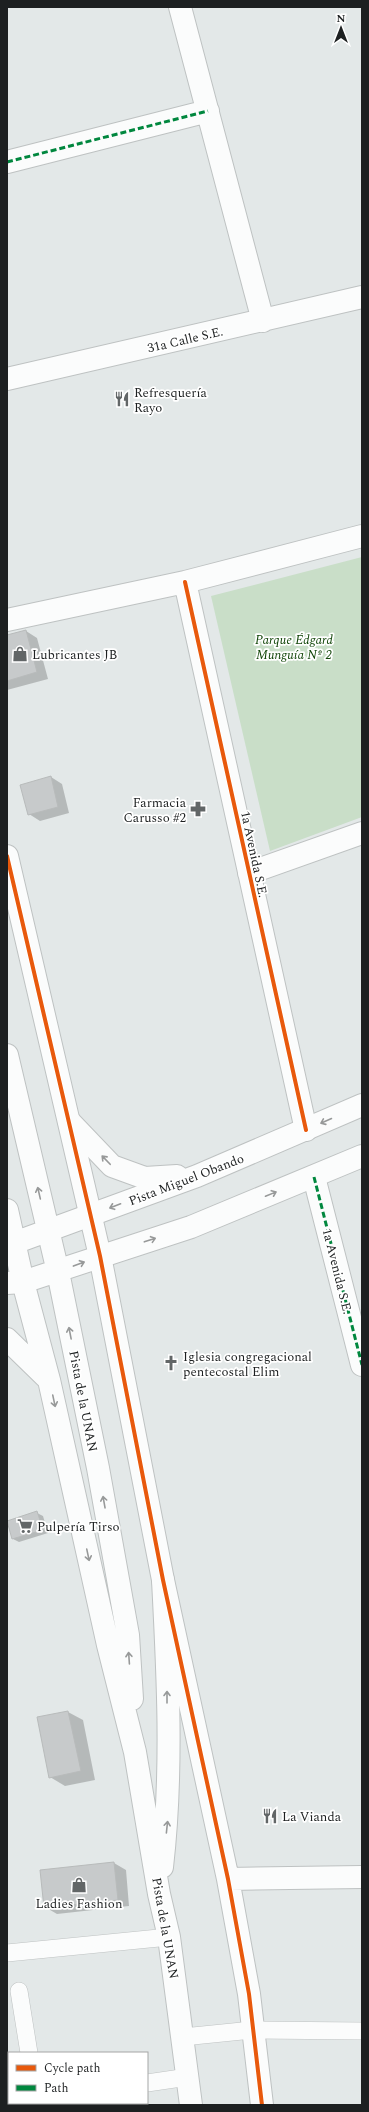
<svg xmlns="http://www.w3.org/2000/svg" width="369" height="2112" viewBox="0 0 369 2112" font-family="Spectral,serif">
	<rect width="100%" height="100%" fill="#e3e8e8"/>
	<path fill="#c9dec8" d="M362,557V817L270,851L211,596Z"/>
	<path fill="#0003" d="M26,631L37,638L48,679L7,690V636Z
		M51,777L62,784L69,813L40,821L29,814Z
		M37,1513L43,1516L48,1533L19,1542L13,1539Z
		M68,1712L83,1720L95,1780L65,1786L50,1777Z
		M114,1863L126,1870L129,1906L57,1914L45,1907L41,1871Z"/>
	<path fill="#c7cacb" stroke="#b8bbbb" d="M26,630L37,672L7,681V635Z
		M51,776L58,807L28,815L20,785Z
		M37,1511L43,1530L12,1539L7,1521Z
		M68,1711L81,1771L49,1778L37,1717Z
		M114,1862L118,1900L44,1908L40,1870Z"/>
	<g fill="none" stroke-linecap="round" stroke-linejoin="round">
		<defs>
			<path id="service" d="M7,1953L169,1937
				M19,1991L29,2053
				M183,2037L252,2030L362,2031
				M147,2083L188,2077
				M29,2105L31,2103"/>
			<path id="minor" d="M180,7L263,321
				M7,162L208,111
				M7,379L362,297
				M185,582L306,1130
				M7,620L185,582L362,536
				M7,856L100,1256L163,1580L228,1879L249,1994L262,2105
				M249,873L362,833
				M314,1177L362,1365
				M228,1879L362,1877"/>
			<path id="tertiary" d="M7,1283L23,1282"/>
			<path id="secondary" d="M7,1055L58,1272L98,1468L128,1635L132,1699
				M69,1121L112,1166L145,1178L177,1176
				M7,1210L23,1282L49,1380L108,1645L135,1752L159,1894L169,1937L191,2105
				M14,1243L197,1176L362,1105
				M23,1282L191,1227L362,1156
				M7,1339L49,1380
				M162,1867C173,1772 168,1675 163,1580"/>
		</defs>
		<use href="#service" stroke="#bec2c2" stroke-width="18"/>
		<use href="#minor" stroke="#bec2c2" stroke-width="24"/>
		<use href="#tertiary" stroke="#bec2c2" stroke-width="24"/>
		<use href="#secondary" stroke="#bec2c2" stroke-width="24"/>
		<use href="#service" stroke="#fbfcfc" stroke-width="17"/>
		<use href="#minor" stroke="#fbfcfc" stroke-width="22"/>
		<use href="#tertiary" stroke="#fbfcfc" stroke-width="22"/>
		<use href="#secondary" stroke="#fbfcfc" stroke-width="22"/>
		<path stroke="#00873e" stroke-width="3" stroke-dasharray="6 3" stroke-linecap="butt" d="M7,162L208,111
			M314,1177L362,1365"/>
		<defs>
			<path id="cycleway" d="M185,582L306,1130
				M7,856L100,1256L163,1580L228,1879L249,1994L262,2105"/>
		</defs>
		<use href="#cycleway" stroke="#fff" stroke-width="6"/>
		<use href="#cycleway" stroke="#e8590c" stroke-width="4"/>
	</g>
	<defs><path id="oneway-shaft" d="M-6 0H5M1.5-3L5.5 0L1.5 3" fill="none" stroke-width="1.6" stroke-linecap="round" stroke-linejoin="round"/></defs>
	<g stroke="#979999">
		<use href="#oneway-shaft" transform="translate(326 1121) rotate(156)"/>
		<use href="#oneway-shaft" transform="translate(106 1160) rotate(-134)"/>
		<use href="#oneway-shaft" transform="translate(39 1193) rotate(-103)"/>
		<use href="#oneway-shaft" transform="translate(271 1194) rotate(-22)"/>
		<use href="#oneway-shaft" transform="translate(115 1206) rotate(159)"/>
		<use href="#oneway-shaft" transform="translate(150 1240) rotate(-18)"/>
		<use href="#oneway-shaft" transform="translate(79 1264) rotate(-20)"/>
		<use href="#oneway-shaft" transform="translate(70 1333) rotate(-101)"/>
		<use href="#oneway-shaft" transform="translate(54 1401) rotate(78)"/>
		<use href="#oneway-shaft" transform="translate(104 1502) rotate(-100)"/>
		<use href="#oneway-shaft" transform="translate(88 1555) rotate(78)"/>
		<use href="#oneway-shaft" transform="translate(129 1658) rotate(-94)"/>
		<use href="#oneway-shaft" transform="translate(167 1697) rotate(-90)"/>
		<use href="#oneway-shaft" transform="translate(167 1827) rotate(-84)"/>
	</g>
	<defs>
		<symbol id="restaurant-bare" viewBox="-9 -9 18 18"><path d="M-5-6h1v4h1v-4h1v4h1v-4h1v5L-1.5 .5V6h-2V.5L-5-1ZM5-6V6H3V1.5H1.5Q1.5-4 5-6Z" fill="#626667" stroke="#fff" stroke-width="2.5" paint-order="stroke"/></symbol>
		<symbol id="shop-bare" viewBox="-9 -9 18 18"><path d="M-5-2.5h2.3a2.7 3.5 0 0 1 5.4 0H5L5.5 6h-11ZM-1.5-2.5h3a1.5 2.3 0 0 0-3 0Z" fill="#626667" stroke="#fff" stroke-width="2.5" paint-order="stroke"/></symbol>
		<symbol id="pharmacy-bare" viewBox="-9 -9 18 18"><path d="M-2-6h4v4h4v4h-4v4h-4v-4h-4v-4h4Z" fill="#626667" stroke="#fff" stroke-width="2.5" paint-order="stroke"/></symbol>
		<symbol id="church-bare" viewBox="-9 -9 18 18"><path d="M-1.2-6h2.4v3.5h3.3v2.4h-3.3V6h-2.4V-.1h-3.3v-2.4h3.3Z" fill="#626667" stroke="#fff" stroke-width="2.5" paint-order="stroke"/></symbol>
		<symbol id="supermarket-bare" viewBox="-9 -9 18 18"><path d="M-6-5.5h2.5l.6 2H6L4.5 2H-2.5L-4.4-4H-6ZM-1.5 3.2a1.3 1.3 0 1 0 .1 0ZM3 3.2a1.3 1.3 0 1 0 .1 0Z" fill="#626667" stroke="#fff" stroke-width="2.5" paint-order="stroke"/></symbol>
	</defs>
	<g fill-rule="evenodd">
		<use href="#restaurant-bare" x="111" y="388" width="22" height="22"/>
		<use href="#shop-bare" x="9" y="643" width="22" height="22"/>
		<use href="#pharmacy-bare" x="187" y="798" width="22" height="22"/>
		<use href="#church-bare" x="160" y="1352" width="22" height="22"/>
		<use href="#supermarket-bare" x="14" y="1515" width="22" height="22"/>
		<use href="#restaurant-bare" x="259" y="1805" width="22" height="22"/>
		<use href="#shop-bare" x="68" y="1874" width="22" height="22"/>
	</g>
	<g text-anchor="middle" stroke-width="3.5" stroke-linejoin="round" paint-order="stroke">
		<g font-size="13" fill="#1d2021" stroke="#fff">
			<text transform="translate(185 339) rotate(-13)" y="5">31a Calle S.E.</text>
			<text transform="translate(255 854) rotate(78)" y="5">1a Avenida S.E.</text>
			<text transform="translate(186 1179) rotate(-21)" y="5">Pista Miguel Obando</text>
			<text transform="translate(338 1271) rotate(76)" y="5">1a Avenida S.E.</text>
			<text transform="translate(84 1401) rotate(79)" y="5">Pista de la UNAN</text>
			<text transform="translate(166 1928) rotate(80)" y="5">Pista de la UNAN</text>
		</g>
		<g font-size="13" fill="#1d2021" stroke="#fff" text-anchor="start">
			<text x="134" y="397">Refresquería<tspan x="134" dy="15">Rayo</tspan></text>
			<text x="32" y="659">Lubricantes JB</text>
			<text x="186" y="807" text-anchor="end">Farmacia<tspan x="186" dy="15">Carusso #2</tspan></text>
			<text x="183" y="1361">Iglesia congregacional<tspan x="183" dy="15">pentecostal Elim</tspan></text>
			<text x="37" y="1531">Pulpería Tirso</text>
			<text x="282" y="1821">La Vianda</text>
			<text x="79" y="1908" text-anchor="middle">Ladies Fashion</text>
		</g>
		<g font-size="13" font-style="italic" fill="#104507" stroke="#fff">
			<text x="294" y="644">Parque Édgard<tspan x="294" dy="15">Munguía Nº 2</tspan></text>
		</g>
	</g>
	<rect width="369" height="2112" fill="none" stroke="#1d2021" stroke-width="16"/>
	<rect x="8" y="2052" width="140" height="52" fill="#ffffff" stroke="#a5a6a6"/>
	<rect x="16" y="2065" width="20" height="6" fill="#e8590c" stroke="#a5a6a6"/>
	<text x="44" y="2072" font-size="12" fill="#1d2021">Cycle path</text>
	<rect x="16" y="2085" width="20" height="6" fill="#00873e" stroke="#a5a6a6"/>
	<text x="44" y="2092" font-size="12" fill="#1d2021">Path</text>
	<g transform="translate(341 28)" stroke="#ffffff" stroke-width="3" paint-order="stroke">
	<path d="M0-3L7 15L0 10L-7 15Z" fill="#1d2021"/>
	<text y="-6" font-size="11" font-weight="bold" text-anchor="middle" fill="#1d2021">N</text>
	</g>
</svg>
